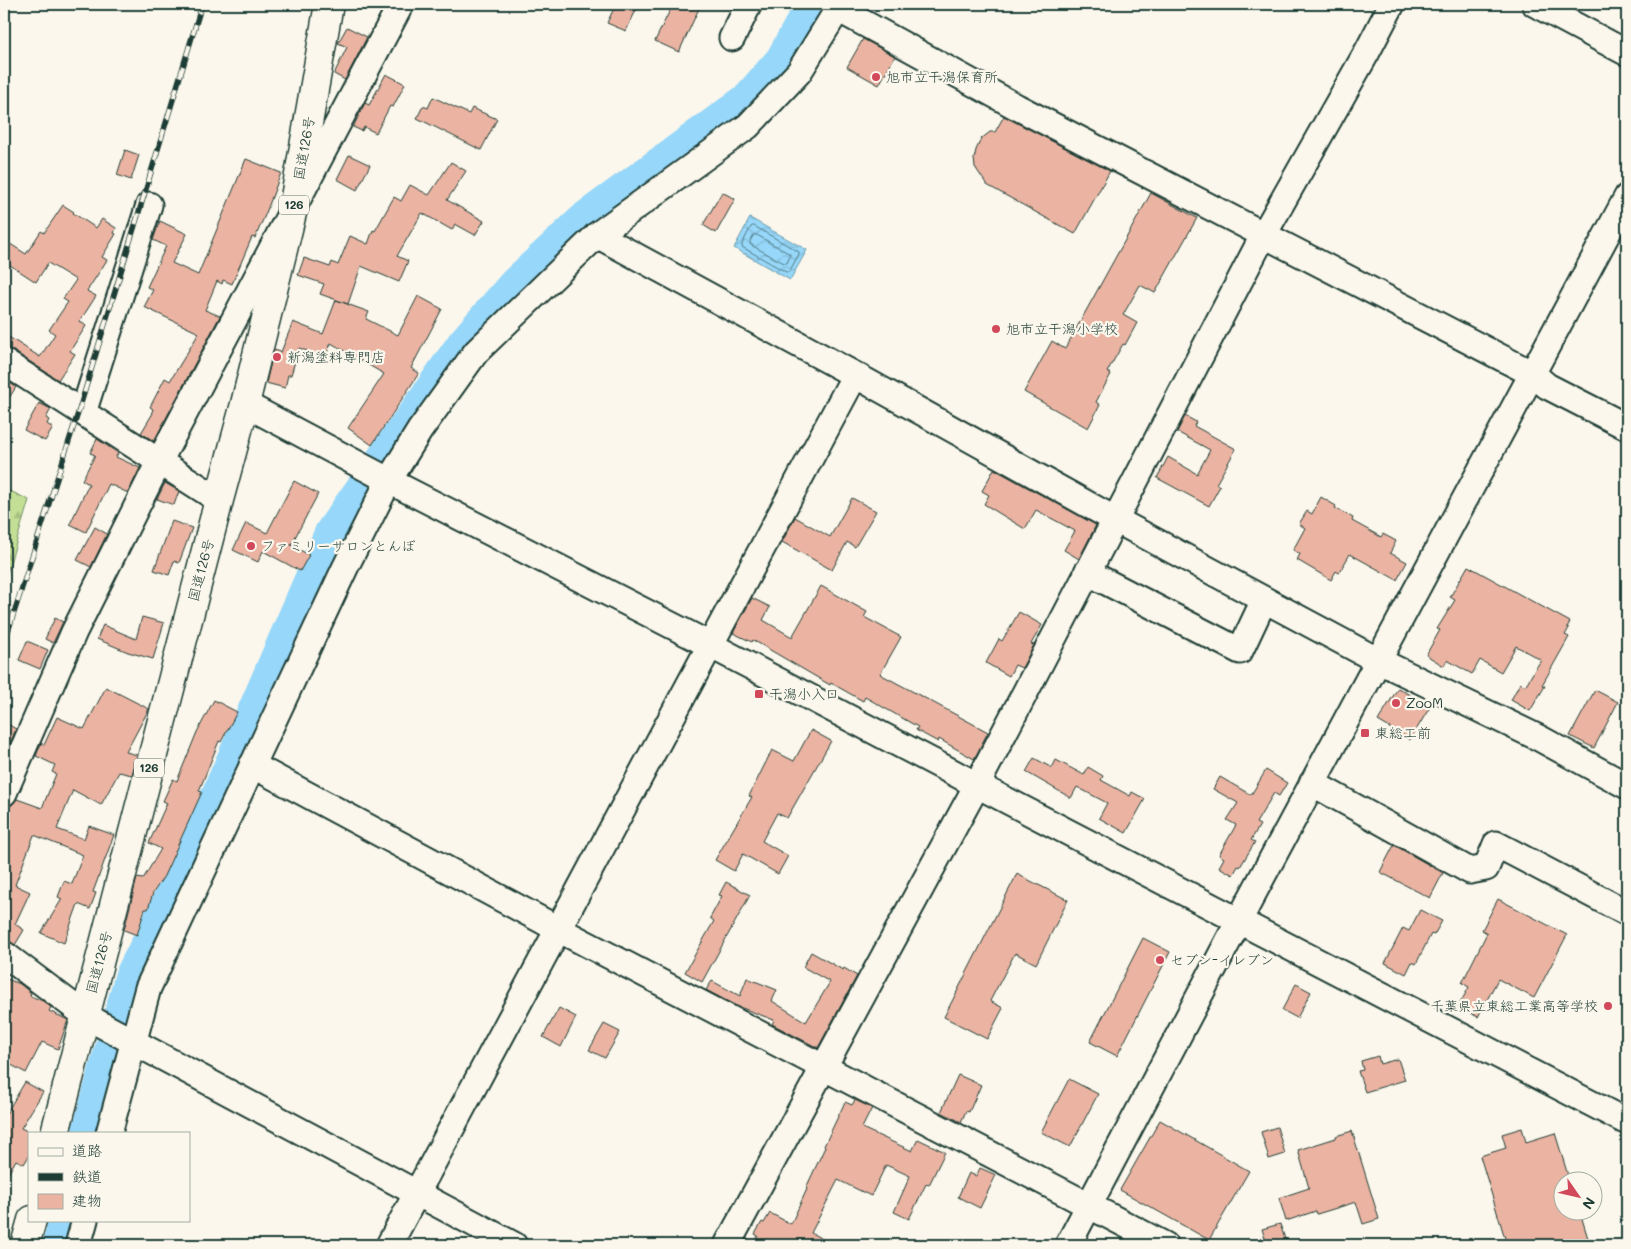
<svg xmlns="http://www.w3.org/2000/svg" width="1631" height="1249" viewBox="0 0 1631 1249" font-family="Mali,'Klee One',sans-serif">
	<defs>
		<pattern id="forest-firs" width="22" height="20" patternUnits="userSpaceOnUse" patternTransform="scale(1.25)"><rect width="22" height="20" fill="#c3de95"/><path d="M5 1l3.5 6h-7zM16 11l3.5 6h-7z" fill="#a7bf81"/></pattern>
		<pattern id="water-waves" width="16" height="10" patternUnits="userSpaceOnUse" patternTransform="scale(1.25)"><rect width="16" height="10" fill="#97d7f9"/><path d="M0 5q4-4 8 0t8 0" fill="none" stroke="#82b9d6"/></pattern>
	</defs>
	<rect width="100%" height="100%" fill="#fbf7ec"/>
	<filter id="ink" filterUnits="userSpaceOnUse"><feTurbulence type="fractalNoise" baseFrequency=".02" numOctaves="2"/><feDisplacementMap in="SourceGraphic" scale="10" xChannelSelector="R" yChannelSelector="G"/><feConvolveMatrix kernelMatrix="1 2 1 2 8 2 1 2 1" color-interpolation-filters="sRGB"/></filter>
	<g filter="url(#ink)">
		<path fill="url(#forest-firs)" stroke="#718e64" d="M4,488L29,500L4,583Z"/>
		<path fill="url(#water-waves)" stroke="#6799aa" d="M750,218L807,250L790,280L734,248Z"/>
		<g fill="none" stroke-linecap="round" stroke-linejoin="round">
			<path stroke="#4f7b83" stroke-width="1" d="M754,226L799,252V254L789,272H786L742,247V244L751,227Z
				M754,235H757L790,254V256L787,263H784L751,245L750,242Z"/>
			<path stroke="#97d7f9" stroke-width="31" d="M87,1133L130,976L191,854L330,532L463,342L515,282L586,216L746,99L781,59L811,4
				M58,1245L64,1220"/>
		</g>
		<path fill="#ebb3a2" stroke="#1f3d34" d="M616,4H639L626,31L607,23Z
			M673,4H701L679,52L655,41Z
			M347,27L367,37L345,80L334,74L347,47L338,43Z
			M863,39L895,56L879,85L847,67Z
			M386,74L405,84L393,107L390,106L376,133L364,127L362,131L353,127L365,103L369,105Z
			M433,97L469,114L472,108L497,119L481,150L417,118L423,106L428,108Z
			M1004,116L1110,171L1075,234L987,185L975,167L974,159L976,150L981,139L990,132H995Z
			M125,150L139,155L131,180L117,175Z
			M349,155L370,165L357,190L337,179Z
			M246,159L281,173L266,213L255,238L252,237L232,284L223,280L222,284L217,281L205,310L220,316L154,441L141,433L153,413L152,412L153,409L150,407L165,378L170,381L199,333L144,307L153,290L147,287L166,246L153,240L158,226L160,221L187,234L172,263L198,275Z
			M451,162L466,171L447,200L484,221L475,235L455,224L452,230L422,213L397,256L408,261L399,282L361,266L348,304L320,294L324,284L298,275L304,258L330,267L332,262L338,265L350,236L368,244L373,230L375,231L394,197L401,201L410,185L429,195Z
			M722,192L735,199L716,233L703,225Z
			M1151,193L1197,218L1155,293L1140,285L1123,315L1137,323L1125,345L1123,344L1107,372L1111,374L1096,402L1100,405L1088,428L1024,392L1052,341L1065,349Z
			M63,205L74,212L73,213L96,228L102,219L116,228L114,233L116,234L102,257L107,260L87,291L96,296L80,321L86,326L70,351L75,354L58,380L12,350L4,348V334L40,357L55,334L49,330L68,302L63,299L76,280L48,263L36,282L4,261V240L26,254L41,231L44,233Z
			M418,296L442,309L411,368L419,373L372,445L348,428L384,374L331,343L325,358L299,348L291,375H288L285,388L266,383L274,350L281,352L293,322L323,334L336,300L369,312L366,319L398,335Z
			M4,379L16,387L4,406Z
			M39,403L51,409L46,418L49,420L47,424L53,428L45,441L24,430Z
			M1185,416L1196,422L1194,426L1236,449L1216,484L1220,486L1209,506L1157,478L1168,457L1197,474L1210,450L1177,432Z
			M97,439L118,453L116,457L140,468L128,493L109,484L86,532L70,524L89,484L82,480L95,455L90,453Z
			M994,469L1096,525L1079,559L1064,550L1075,531L1036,510L1025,529L984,504L989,495L982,491Z
			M294,481L318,494L291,545L309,555L300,571L263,551L258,562L233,550L246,523L267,533Z
			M165,483L179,491L174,505L157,499Z
			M1321,497L1336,506L1335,508L1353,518L1352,521L1381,537L1383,534L1396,541L1390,553L1407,562L1397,580L1350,554L1339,573L1336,571L1331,580L1297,560L1300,554L1293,550L1305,528L1299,524L1307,511L1312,514Z
			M852,498L876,511L855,547L847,542L832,570L782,542L795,517L830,537Z
			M172,521L192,528L179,563L174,561L169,575L154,570Z
			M95,527L107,534L91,567L77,560Z
			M1468,566L1570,622L1567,627L1569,628L1565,635L1569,637L1542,685L1545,686L1530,711L1511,700L1520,683L1525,686L1541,660L1516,646L1501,672L1480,660L1472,674L1447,660L1444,666L1426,655L1440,630L1437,629L1455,600L1450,597Z
			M821,586L867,612L864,617L901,637L880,674L988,732L974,759L939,739L938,742L916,730L918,727L865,697L863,701L831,683L830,685L753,640L752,642L733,633L752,598L770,607L763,620L792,637Z
			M1019,612L1042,625L1031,644L1034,645L1022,668L1015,665L1009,676L986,663L999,639L1002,641Z
			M142,617L164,623L153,659L128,652L97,639L103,625L136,639Z
			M55,618L63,622L53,643L45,639Z
			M27,641L48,650L40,669L19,660Z
			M106,687L149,709L126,752L137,755L132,775L119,772L101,805L73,790L57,829L84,839L89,826L114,835L93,892L96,893L90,909L78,904L64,943L41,933L62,899L58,897L64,881L72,884L83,855L34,835L15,885L30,892L15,924L24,930L15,945L4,940V807L12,805L17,799L42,808L56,774L52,772L55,765L36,756L41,743L44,745L57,717L84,729Z
			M1398,688L1430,707L1410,740L1378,721Z
			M1595,690L1618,702L1594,748L1570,736Z
			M214,700L237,712L221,742L219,741L199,791L202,792L164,876L153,893L148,909H145L137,935L124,930L137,878L143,879L161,849L149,843L167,803L163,801L173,779L177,781L197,732Z
			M4,722L16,729L4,758Z
			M811,730L831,741L787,818L777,813L762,841L788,856L778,874L743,854L734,871L715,860L752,797L749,796L772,750L794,761Z
			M1034,758L1052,768L1056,760L1084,775L1088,767L1103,776L1101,780L1130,796L1132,792L1145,799L1126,833L1099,818L1107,803L1077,787L1071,798L1026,772Z
			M1266,770L1287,783L1279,796L1274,793L1256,823L1260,825L1251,840L1255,842L1240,867L1238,866L1233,875L1219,867L1224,858L1219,855L1236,825L1227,820L1238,803L1213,789L1220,777L1251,795Z
			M1394,845L1443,873L1430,898L1380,872Z
			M1017,874L1068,900L1036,964L1015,953L990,1001L1003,1008L987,1039L944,1017Z
			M726,882L750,895L702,982L685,972L714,921L710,918L722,896L719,895Z
			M1498,899L1567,935L1534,998L1498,979L1478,1017L1458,1007L1469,987L1462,983L1487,933L1482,930Z
			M1420,910L1442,921L1434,935L1431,934L1416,964L1412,962L1406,974L1385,963L1403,928L1409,931Z
			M1143,938L1170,952L1117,1056L1090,1042Z
			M811,952L843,970L844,968L857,976L818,1048L772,1024L774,1020L734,1005L706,990L712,981L740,996L747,978L777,990L772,1001L806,1022L830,982L803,967Z
			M4,978L20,984L31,993L30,996L43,1001L51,1007L49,1011L68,1020L58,1049L42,1042L26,1073L4,1061Z
			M1296,984L1311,992L1297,1018L1282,1010Z
			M559,1008L576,1017L561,1047L543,1037Z
			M604,1024L620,1032L605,1058L589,1050Z
			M1378,1056L1380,1064L1398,1059L1405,1080L1365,1092L1358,1071L1363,1070L1361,1061Z
			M958,1075L981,1085L969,1112L966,1111L961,1122L941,1112Z
			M1069,1079L1098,1094L1070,1147L1041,1132Z
			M25,1082L43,1092L21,1128L29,1132V1156L24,1164L16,1160L4,1181V1117Z
			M855,1100L872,1108L862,1128L912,1151L918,1139L945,1152L929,1185L926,1184L909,1219L894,1212L910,1176L886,1165L871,1196L838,1180L811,1233L834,1245H753L758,1236L755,1234L762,1222L764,1223L770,1213L791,1224L807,1189L806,1188L825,1147L824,1146L845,1102L852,1105Z
			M1160,1120L1249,1171L1209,1240L1120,1190Z
			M1277,1127L1285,1154L1269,1159L1261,1132Z
			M1522,1128L1526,1142L1555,1133L1570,1182H1564V1212H1580L1590,1245H1507L1480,1156L1506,1148L1502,1134Z
			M1352,1131L1379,1219L1363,1224L1356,1202L1317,1214L1316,1211L1286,1221L1279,1198L1309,1188L1298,1150L1336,1138V1136Z
			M980,1168L996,1175L980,1208L958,1197L969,1173L976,1176Z
			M1280,1224L1287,1245H1267L1262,1229Z"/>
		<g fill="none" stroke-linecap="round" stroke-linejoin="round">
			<defs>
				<path id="minor" d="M1535,4L1627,53
					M838,9L1017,107L1533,374L1547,386L1627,427
					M732,38L749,4
					M597,235L855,375L1114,519L1373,658L1539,738L1627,786
					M4,362L219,500
					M245,404L403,488L710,645L977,785L1627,1122
					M83,413L149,205
					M1087,572L1240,651L1264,600
					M252,765L558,929L1165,1245
					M1312,783L1470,871L1486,868L1496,844L1627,913
					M4,793L74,632L159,462L401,4
					M4,954L85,1015L102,1025L514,1245
					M109,1133L148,988L345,568L389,480L420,430L476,352L597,235L748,126L799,72L841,4
					M78,1245L85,1220
					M389,1245L855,375
					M727,1245L977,785L1264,234L1367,52L1392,4
					M1068,1245L1252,896L1627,197"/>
				<path id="highway" d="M55,1133L219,500L245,404L293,209L329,4
					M25,1245L32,1220"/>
			</defs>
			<use href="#minor" stroke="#1f3d34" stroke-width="29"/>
			<use href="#highway" stroke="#1f3d34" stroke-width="31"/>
			<use href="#minor" stroke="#fbf7ec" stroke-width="25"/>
			<use href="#highway" stroke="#fbf7ec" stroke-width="28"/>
			<defs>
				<path id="rail" d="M4,644L79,410L202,4"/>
			</defs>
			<use href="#rail" stroke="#1f3d34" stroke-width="5.5"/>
			<use href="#rail" stroke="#fbf7ec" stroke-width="4" stroke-dasharray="11" stroke-linecap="butt"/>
		</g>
	</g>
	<g fill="#d1495b" stroke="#fbf7ec" stroke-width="2">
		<circle cx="876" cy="77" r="5"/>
		<circle cx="996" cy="329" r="5"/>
		<circle cx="277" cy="357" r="5"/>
		<circle cx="251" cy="546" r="5"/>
		<rect x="754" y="689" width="10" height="10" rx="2.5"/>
		<circle cx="1396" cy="703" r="5"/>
		<rect x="1360" y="728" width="10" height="10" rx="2.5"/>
		<circle cx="1160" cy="960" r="5"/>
		<circle cx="1608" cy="1006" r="5"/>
	</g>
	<g text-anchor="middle" stroke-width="4.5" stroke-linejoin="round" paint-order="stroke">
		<g fill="#fbf7ec" stroke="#61756b" stroke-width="1">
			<rect x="279" y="195.5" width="30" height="19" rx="4"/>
			<rect x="134" y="758.5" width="30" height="19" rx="4"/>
		</g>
		<g font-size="12" font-weight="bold" fill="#1f3d34">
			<text x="294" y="209">126</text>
			<text x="149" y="772">126</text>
		</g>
		<g font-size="14" fill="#1f3d34" stroke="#fbf7ec" text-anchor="start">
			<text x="886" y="82">旭市立干潟保育所</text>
			<text x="1006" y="334">旭市立干潟小学校</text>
			<text x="287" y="362">新潟塗料専門店</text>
			<text x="261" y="551">ファミリーサロンとんぼ</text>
			<text x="769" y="699">干潟小入口</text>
			<text x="1406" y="708">ZooM</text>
			<text x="1375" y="738">東総工前</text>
			<text x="1170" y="965">セブン-イレブン</text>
			<text x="1598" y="1011" text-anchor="end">千葉県立東総工業高等学校</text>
		</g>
		<g font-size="14" fill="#1f3d34" stroke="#fbf7ec">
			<text transform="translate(304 148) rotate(-80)" y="5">国道126号</text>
			<text transform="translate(201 570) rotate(-75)" y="5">国道126号</text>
			<text transform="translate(99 962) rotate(-75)" y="5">国道126号</text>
		</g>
	</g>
	<rect width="1631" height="1249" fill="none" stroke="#fbf7ec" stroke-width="20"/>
	<rect x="10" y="10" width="1611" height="1229" fill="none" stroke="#1f3d34" stroke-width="2" filter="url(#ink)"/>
	<rect x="28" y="1132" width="162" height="90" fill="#fbf7ec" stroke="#a3ada2"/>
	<rect x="38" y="1148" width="25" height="8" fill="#fbf7ec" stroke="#a3ada2"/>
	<text x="72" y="1156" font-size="15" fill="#1f3d34">道路</text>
	<rect x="38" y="1173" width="25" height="8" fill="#1f3d34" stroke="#a3ada2"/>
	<text x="72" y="1182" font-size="15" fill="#1f3d34">鉄道</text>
	<rect x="38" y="1194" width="25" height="15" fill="#ebb3a2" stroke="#a3ada2"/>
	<text x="72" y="1206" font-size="15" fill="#1f3d34">建物</text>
	<g transform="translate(1578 1196) rotate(124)"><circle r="24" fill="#fbf7ec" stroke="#a3ada2"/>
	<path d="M0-4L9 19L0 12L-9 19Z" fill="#d1495b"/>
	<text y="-8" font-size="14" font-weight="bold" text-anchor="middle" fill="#1f3d34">N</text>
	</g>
</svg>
